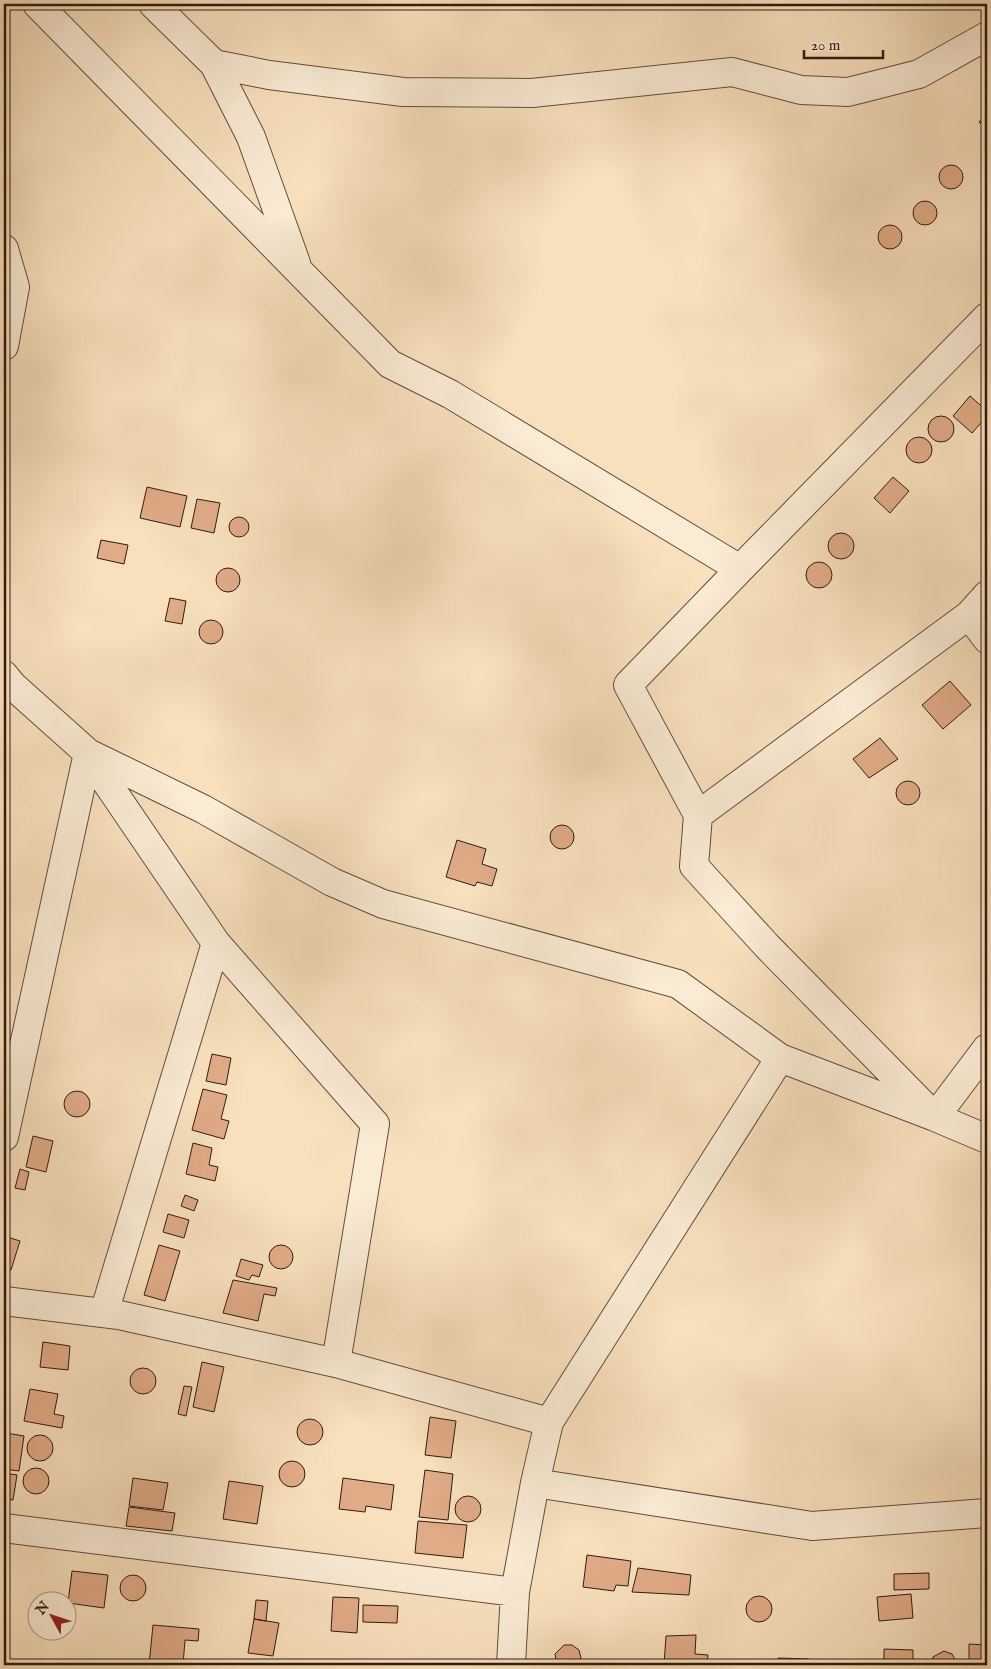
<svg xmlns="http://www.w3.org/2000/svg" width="991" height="1669" viewBox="0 0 991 1669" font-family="'IM FELL English',serif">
	<rect width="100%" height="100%" fill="#f8e0bd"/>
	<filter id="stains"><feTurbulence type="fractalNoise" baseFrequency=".004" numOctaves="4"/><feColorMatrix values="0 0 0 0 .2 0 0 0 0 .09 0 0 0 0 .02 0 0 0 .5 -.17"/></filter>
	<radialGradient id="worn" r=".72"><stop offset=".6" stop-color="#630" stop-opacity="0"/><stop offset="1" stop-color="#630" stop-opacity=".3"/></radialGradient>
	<path fill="#e0ab87" stroke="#321b12" d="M987,113V130L979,122Z
		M939 177a12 12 0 1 1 24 0a12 12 0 1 1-24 0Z
		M913 213a12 12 0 1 1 24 0a12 12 0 1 1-24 0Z
		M878 237a12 12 0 1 1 24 0a12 12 0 1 1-24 0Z
		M970,396L987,411V416L972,433L953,416Z
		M928 429a13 13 0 1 1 26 0a13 13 0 1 1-26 0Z
		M906 450a13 13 0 1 1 26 0a13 13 0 1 1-26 0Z
		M893,477L909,491L890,513L874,498Z
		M147,487L187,496L180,527L140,518Z
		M197,499L220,503L214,533L191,528Z
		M229 527a10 10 0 1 1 20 0a10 10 0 1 1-20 0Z
		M828 546a13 13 0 1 1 26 0a13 13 0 1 1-26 0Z
		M101,540L128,545L124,564L97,558Z
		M806 575a13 13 0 1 1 26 0a13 13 0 1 1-26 0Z
		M216 580a12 12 0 1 1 24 0a12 12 0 1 1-24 0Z
		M170,598L186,601L182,624L165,621Z
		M199 632a12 12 0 1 1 24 0a12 12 0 1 1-24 0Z
		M950,681L971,705L943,729L922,705Z
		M880,738L898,759L869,778L853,759Z
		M896 793a12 12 0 1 1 24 0a12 12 0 1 1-24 0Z
		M550 837a12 12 0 1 1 24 0a12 12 0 1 1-24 0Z
		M457,840L486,849L482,864L497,869L492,886L477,882L475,886L446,877Z
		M212,1054L231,1058L226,1085L206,1081Z
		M203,1089L227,1095L221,1119L229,1121L224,1139L192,1130Z
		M64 1104a13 13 0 1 1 26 0a13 13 0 1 1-26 0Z
		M33,1136L53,1141L46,1172L26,1167Z
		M193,1143L212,1148L209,1165L218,1167L215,1181L186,1174Z
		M20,1169L29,1172L25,1190L15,1188Z
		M185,1195L198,1200L194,1211L181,1206Z
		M168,1214L189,1220L184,1238L163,1232Z
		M4,1236L20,1241L11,1270L4,1268Z
		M269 1257a12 12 0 1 1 24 0a12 12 0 1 1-24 0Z
		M159,1245L180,1251L165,1301L144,1295Z
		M241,1259L263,1265L259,1277L252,1275L249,1280L236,1276Z
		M233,1280L277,1288L275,1296L264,1294L258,1321L223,1313Z
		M43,1342L70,1346L68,1370L40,1367Z
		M202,1362L224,1367L214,1412L193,1407Z
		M130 1381a13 13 0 1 1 26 0a13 13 0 1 1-26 0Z
		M184,1386L192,1387L186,1416L178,1414Z
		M30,1389L58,1394L54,1414L64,1416L62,1428L24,1421Z
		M430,1417L456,1421L451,1458L425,1455Z
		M297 1432a13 13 0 1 1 26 0a13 13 0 1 1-26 0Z
		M6,1433L24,1436L19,1471L4,1469Z
		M27 1448a13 13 0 1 1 26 0a13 13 0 1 1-26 0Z
		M279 1474a13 13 0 1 1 26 0a13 13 0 1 1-26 0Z
		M23 1481a13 13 0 1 1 26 0a13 13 0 1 1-26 0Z
		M425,1470L453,1474L448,1520L419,1517Z
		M4,1473L17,1475L13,1500L4,1499Z
		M133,1478L168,1483L163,1510L129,1506Z
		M343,1478L394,1485L391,1510L366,1506L365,1512L339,1509Z
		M229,1481L263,1486L257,1524L223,1519Z
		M455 1509a13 13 0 1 1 26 0a13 13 0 1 1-26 0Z
		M129,1507L175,1513L172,1531L126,1526Z
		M418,1521L467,1525L463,1558L415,1553Z
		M587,1555L631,1561L628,1586L616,1585L614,1591L583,1587Z
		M638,1568L691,1575L689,1595L632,1592Z
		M72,1571L108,1575L104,1608L68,1603Z
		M929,1573V1589L894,1590V1574Z
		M120 1588a13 13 0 1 1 26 0a13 13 0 1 1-26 0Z
		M4,1576L8,1577L4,1609Z
		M911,1594L913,1618L879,1621L877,1597Z
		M746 1609a13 13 0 1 1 26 0a13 13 0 1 1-26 0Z
		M333,1597L359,1598L357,1633L331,1631Z
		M256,1600L268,1601L266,1621L254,1619Z
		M363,1605L398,1606L397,1623L363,1622Z
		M254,1619L279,1623L273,1656L248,1653Z
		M153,1625L199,1629L198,1641L185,1640L183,1665H149Z
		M696,1635L695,1654L708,1655L707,1665H664L666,1636Z
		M969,1644L987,1645V1665H969Z
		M564,1645H572L579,1650L581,1658L579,1665H557L555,1654Z
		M884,1649L913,1650V1665H884Z
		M944,1651L952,1654L958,1665H931L933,1657Z
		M778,1658L809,1659V1665H778Z"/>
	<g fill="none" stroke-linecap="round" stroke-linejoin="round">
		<defs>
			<path id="minor" d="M37,4L390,364L450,394L740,569L628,685L698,815L694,866L767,946L935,1117L987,1139
				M153,4L214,64L251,137L296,263
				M214,64L269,75L403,92L532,93L732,72L801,90L848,92L919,74L987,36
				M4,249L15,287L4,346
				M740,569L987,317
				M969,615L987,639
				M4,675L13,686L88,753L203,809L332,882L383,904L678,984L780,1058L935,1117L987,1048
				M88,755L216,943L375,1124L336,1363
				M698,815L969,615L987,595
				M4,1137L88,753
				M4,1301L119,1315L336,1363L549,1422
				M104,1313L216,943
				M535,1483L812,1526L987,1513
				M4,1528L515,1592
				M511,1665L515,1592L535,1483L549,1422L780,1058"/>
		</defs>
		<use href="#minor" stroke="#644c3d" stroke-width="30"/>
		<use href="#minor" stroke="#faebd4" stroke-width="28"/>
	</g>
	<rect width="991" height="1669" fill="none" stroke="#f8e0bd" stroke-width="20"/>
	<rect x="5" y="5" width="981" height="1659" fill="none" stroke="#321b12" stroke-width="2.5"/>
	<rect x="10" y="10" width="971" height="1649" fill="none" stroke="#321b12"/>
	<g transform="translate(52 1616) rotate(310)"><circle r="24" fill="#faebd4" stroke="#aa9886"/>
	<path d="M0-4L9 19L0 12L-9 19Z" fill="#8f2418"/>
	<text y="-8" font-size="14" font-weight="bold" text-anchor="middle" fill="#321b12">N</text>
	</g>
	<path d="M804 50v8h79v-8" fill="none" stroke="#321b12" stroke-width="2.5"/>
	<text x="811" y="50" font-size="15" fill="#321b12" stroke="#faebd4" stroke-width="4" paint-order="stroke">20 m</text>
	<rect width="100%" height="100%" filter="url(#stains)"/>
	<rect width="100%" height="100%" fill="url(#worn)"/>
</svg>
